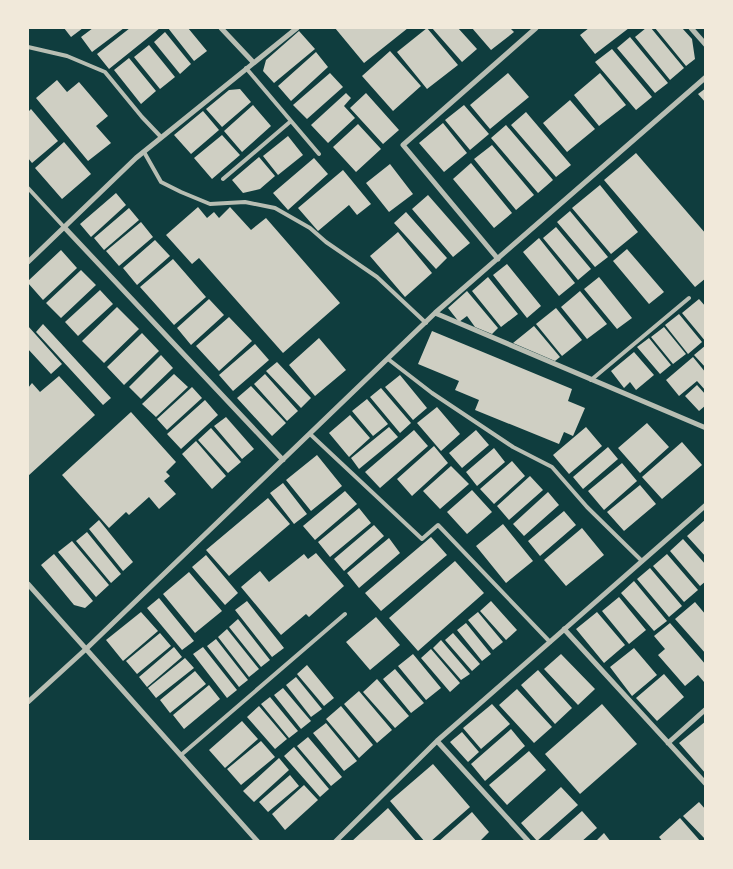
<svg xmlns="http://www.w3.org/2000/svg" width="733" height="869" viewBox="0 0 733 869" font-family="'Fira Sans Condensed',sans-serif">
	<rect width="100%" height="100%" fill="#0f3d3e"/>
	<path fill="#cfcfc3" d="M64,28H83L71,37Z
		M93,28H124L92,52L81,37Z
		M130,28H160L109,69L97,54Z
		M168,28H188L207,51L194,61Z
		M335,28H408L364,63Z
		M427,28L458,65L427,89L397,52Z
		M432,28H458L477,49L462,62Z
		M472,28H510L514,32L491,50Z
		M589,28H629L595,54L580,35Z
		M646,28H651L684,68L670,80L635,37Z
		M655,28H682L692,39L695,59L686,66Z
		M299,31L315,49L274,83L263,71L266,60Z
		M165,32L191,64L180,74L154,42Z
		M630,37L668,83L655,93L617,48Z
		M149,45L175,77L160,89L134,57Z
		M612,49L652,97L636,110L595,62Z
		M390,51L421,86L393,111L362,76Z
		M316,52L328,67L291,101L278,86Z
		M129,58L156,91L141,104L114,70Z
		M330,73L343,87L307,119L293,105Z
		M508,73L529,97L490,129L470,105Z
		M600,73L626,105L599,126L574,95Z
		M57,80L67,92L79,82L108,116L96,126L111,143L88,161L36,98Z
		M706,88V103L698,94Z
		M240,89L251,102L222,127L206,109L229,90Z
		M346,93L351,98L344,106L355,118L328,143L311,125Z
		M366,93L399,130L383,144L350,108Z
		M570,100L595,129L567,152L543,123Z
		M253,105L271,126L242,152L224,131Z
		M464,105L489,134L470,150L445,120Z
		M31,109L58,141L32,163L28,158V112Z
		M203,111L219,130L191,154L174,135Z
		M526,112L571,165L556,177L511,125Z
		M443,123L467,153L444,172L419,143Z
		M358,124L381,149L356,172L333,147Z
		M506,125L553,180L538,193L491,138Z
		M222,135L240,155L212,179L194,158Z
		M288,136L303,155L278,175L263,156Z
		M64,142L91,174L62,199L35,168Z
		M492,145L534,195L516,210L474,159Z
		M636,153L706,234V278L695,287L604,180Z
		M259,157L275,176L260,189L243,193L232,180Z
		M314,158L328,174L288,210L273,193Z
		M471,163L512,213L494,228L453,179Z
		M390,164L413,194L389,212L366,183Z
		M343,170L371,204L357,215L349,205L318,231L298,208Z
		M600,185L638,232L611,254L572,208Z
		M116,193L126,205L91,237L80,224Z
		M428,195L470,243L453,257L412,209Z
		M198,207L207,218L214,212L219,218L230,207L251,230L266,218L340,303L283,353L199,258L192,264L166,235Z
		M129,208L139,220L104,250L94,238Z
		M570,211L608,257L595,267L557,222Z
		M406,212L447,258L436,269L394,223Z
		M141,222L153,237L119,266L106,251Z
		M556,227L591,269L578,280L543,238Z
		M398,232L432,273L405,297L370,256Z
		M539,238L575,283L559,296L523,252Z
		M155,240L170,256L137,285L123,268Z
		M627,249L664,292L649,304L613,261Z
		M61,250L77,268L43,300L28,283V281Z
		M173,259L206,297L174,325L140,287Z
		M507,264L541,306L527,318L493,275Z
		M81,270L96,285L61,318L46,303Z
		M488,277L518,314L501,327L472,291Z
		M599,277L632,318L617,329L584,289Z
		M100,290L113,304L78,336L65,322Z
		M467,291L498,328L492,334L475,327L467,316L459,322L448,308Z
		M580,291L607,324L587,339L561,307Z
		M209,299L224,315L191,345L177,328Z
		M699,299L706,307V342L682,313Z
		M117,307L139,329L104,363L82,341Z
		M556,308L582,340L562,356L536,324Z
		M679,314L702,342L688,354L665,325Z
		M229,317L252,341L219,371L196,346Z
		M43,324L111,398L103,405L36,332Z
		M28,326L62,364L51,374L28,349Z
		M534,326L560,357L555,361L513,343Z
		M664,327L686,354L673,364L651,337Z
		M432,331L572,389L568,401L585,408L573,436L564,432L559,444L475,410L479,400L455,390L459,381L418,364Z
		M142,333L159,351L124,385L107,367Z
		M319,338L346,370L315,396L289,365Z
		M649,338L671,365L660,374L637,347Z
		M255,344L269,360L233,391L219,375Z
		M706,345V368L694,355Z
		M634,352L654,375L636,390L630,382L624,388L611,371Z
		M161,355L173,368L141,399L129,387Z
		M693,357L706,373V391L697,381L679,396L666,380Z
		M277,362L311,398L301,408L266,371Z
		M174,374L188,387L156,417L142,404Z
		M265,374L298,411L287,421L254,384Z
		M400,375L427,408L413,420L385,387Z
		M59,376L95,415L28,476V388L32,383L40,392Z
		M697,385L706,395V405L699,411L685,396Z
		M251,386L286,423L272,436L237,398Z
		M192,387L202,398L167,430L157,419Z
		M381,388L411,423L400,433L370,397Z
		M367,399L388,424L373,436L352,411Z
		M205,400L218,415L181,449L167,434Z
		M437,407L460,434L441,451L417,423Z
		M131,412L176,462L166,472L170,476L164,481L176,494L159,509L149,497L129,515L126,512L109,528L62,475Z
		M350,415L370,438L349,457L329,433Z
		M226,417L254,449L242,459L214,426Z
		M647,423L669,447L640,473L618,448Z
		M389,427L398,437L359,469L351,458Z
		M586,427L602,446L569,474L553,455Z
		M211,428L241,462L228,473L198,440Z
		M414,430L428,446L380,488L365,472Z
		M476,430L489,445L462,468L449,453Z
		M196,441L226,476L212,489L182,454Z
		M682,442L702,465L662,499L642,477Z
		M434,446L448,463L412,496L397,479Z
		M608,447L618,459L583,489L573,477Z
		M494,448L505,462L477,486L466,472Z
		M317,455L342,486L311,511L286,480Z
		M512,461L525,476L494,504L480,489Z
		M622,463L637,481L604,510L588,491Z
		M451,466L469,484L440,509L423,491Z
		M530,476L543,490L509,520L497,506Z
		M283,483L307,514L294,524L270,493Z
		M640,485L656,504L624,531L607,512Z
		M472,490L492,512L467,534L447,512Z
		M345,491L357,504L315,540L303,526Z
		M548,492L559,505L524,536L513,524Z
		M268,498L290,524L229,576L206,550Z
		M359,508L371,523L330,557L318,542Z
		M564,511L576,525L540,556L528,541Z
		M706,519V557L687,536Z
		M99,520L133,562L123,571L89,529Z
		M503,524L533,561L506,583L476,546Z
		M374,525L384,536L344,571L334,559Z
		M582,528L604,555L566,586L544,560Z
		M87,532L121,574L111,583L76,541Z
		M431,537L447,555L381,611L365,593Z
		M389,538L400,553L359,588L347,573Z
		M683,539L706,565V581L700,586L670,551Z
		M72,541L109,585L96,597L58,552Z
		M316,553L344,586L309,617L306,614L281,635L241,587L260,571L269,582L304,554L308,559Z
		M54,554L93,601L85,608L74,605L41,565Z
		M667,554L698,590L684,602L653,566Z
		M206,555L238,593L225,605L192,567Z
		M455,561L484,593L418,651L389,618Z
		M650,568L682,606L669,617L637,579Z
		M189,572L222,611L195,633L163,594Z
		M634,581L667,621L654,631L621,593Z
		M619,597L646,630L629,644L602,611Z
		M159,598L194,641L182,650L147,608Z
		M247,601L284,648L272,657L235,610Z
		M491,601L517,630L506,640L480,611Z
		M695,602L706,615V654L675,619Z
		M141,612L158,631L123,661L106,640Z
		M478,612L503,642L493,650L468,620Z
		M597,612L625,645L604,663L576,629Z
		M376,617L400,645L370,670L346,642Z
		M238,619L270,660L261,667L229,627Z
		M466,623L491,654L482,661L457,630Z
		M670,623L706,665V680L704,682L698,675L685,686L658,655L665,649L654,636Z
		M227,629L259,669L249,677L218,637Z
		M160,633L171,646L137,674L126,661Z
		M453,633L480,664L472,671L445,640Z
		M216,639L248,680L239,687L207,646Z
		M441,640L470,674L461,680L433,648Z
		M174,647L182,657L147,687L139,677Z
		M203,647L237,690L227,698L193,654Z
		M634,648L657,675L632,696L610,667Z
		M431,649L460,683L450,692L421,658Z
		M413,654L441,688L426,700L398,666Z
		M561,654L595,689L578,705L544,669Z
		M185,658L194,668L156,698L148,688Z
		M307,665L334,698L324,706L297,674Z
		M395,669L424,703L411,713L383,679Z
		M538,670L572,708L555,724L521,685Z
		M195,671L206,684L170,713L160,700Z
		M664,674L684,697L657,721L636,698Z
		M296,677L322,709L311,717L286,685Z
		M377,679L409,716L395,728L363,692Z
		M209,685L220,699L184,729L173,715Z
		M283,688L311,721L301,729L274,695Z
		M517,689L552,727L534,743L499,705Z
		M359,691L392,730L377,743L344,704Z
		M270,697L298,731L289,738L261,704Z
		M492,704L510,724L481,749L463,728Z
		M602,704L637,744L580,794L545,754Z
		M259,706L287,739L275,749L247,717Z
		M341,706L373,745L359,758L326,719Z
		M242,721L258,739L225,768L209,750Z
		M706,721V774L679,743Z
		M326,723L357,761L344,771L313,733Z
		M511,729L525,746L485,781L471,764Z
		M462,732L479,752L468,762L450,742Z
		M308,737L342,777L331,786L297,746Z
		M261,741L275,757L241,785L227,769Z
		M294,747L329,789L320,797L284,756Z
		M529,751L546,770L507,805L489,785Z
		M279,758L289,770L254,802L243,791Z
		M433,764L470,807L430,842H425L390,801Z
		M290,775L299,786L268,812L259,802Z
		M304,785L318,800L285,830L272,814Z
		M561,787L578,805L537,841L521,823Z
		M699,802L706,810V840L683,816Z
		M388,808L417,842H351Z
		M582,811L597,828L581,842H547Z
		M472,812L489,832L479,842H438Z
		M680,818L701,842H663L659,837Z
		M604,833L611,842H595Z"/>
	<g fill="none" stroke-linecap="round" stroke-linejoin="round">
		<path stroke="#b8beb3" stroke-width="4" d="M28,47L67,56L105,72L142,117L161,137
			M246,68L319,154
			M144,152L161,182L181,192L210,204L245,202L275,208L310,228L326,242L377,277L426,323
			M223,179L291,121
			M28,188L64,227
			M388,359L432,393L513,447L552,467L587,507L642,561
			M591,380L689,298
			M310,434L422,539L438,525L550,642
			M181,755L345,614"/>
		<path stroke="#b8beb3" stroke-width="5" d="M221,28L253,62
			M691,28L706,45
			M64,227L283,460
			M498,259L403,145L536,28
			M28,262L136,158L297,28
			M435,313L706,428
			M28,584L86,649L258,842
			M564,629L706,784
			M28,702L86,649L435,313L706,77
			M437,741L529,842
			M668,743L706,709
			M335,842L437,741L706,505"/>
	</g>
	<rect width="733" height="869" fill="none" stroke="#f1e9da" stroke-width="58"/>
</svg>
